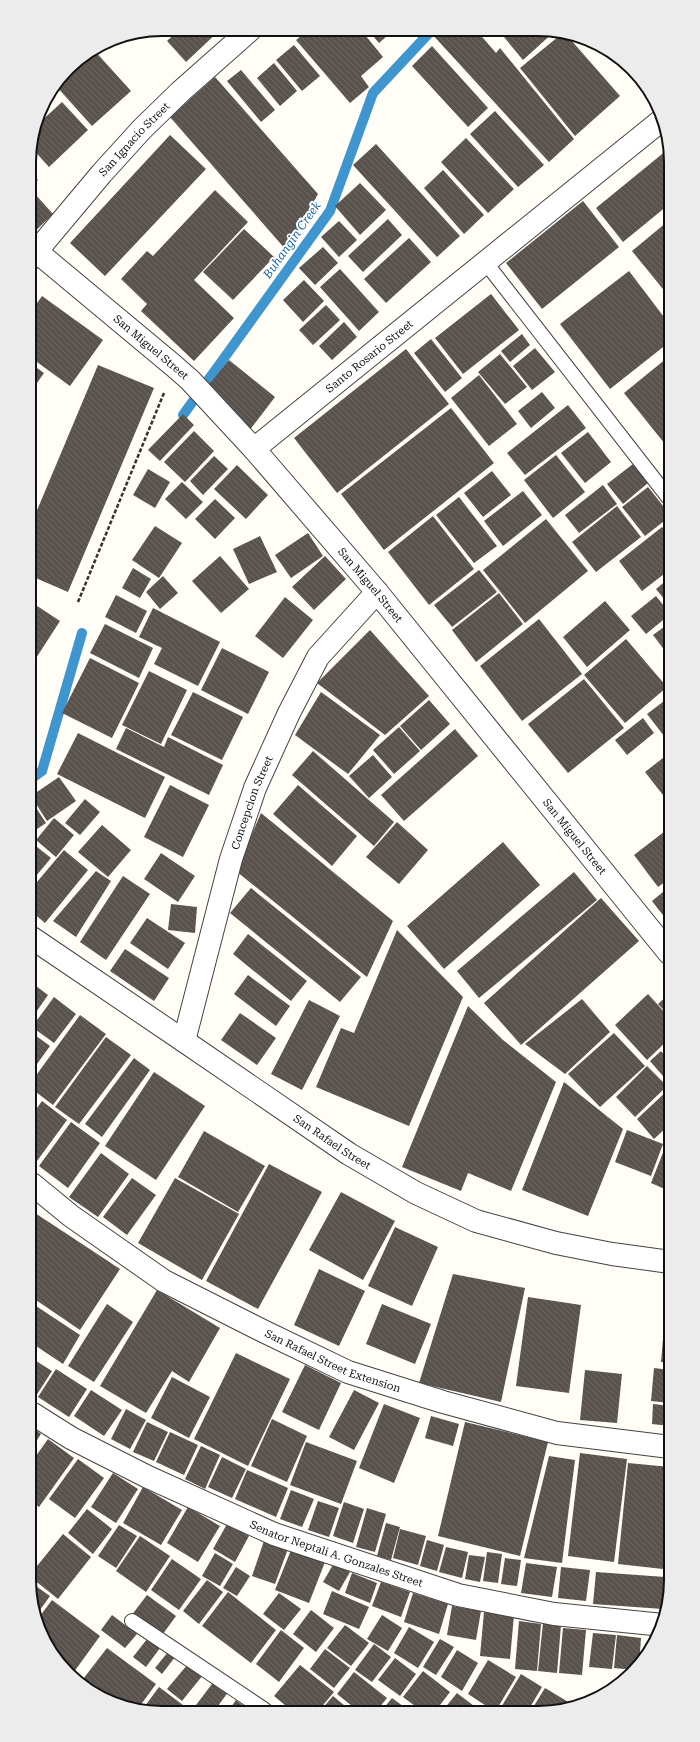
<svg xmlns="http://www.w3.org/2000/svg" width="700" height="1742" viewBox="0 0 700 1742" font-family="'Roboto Serif',serif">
	<defs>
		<pattern id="building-back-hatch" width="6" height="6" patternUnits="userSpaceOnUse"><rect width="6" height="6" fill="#5a524d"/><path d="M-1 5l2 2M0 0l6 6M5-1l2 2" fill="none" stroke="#6d6662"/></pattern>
	</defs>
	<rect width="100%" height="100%" fill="#fffdf5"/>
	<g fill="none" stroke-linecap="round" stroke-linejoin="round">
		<path stroke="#3f96cf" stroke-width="10" d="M183,415L330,211L373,93L431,31
			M31,779L42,771L82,633"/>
	</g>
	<path fill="url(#building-back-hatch)" d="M180,29H221L186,62L167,41Z
		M309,30H361L383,57L361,76L369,87L350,103L296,40Z
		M368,30H394L379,43Z
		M435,31H479L478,32L496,53L500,48L574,139L549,162L431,33Z
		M499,31H555L523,60Z
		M564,32L620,96L575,136L520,68Z
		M294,45L320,76L302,91L276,60Z
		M432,46L488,108L468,127L412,66Z
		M94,50L131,91L92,126L56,86L74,62Z
		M274,63L297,91L280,106L257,78Z
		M241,70L275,110L261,122L227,81Z
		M215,77L318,194L287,251L170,117Z
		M48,96L50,99L41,108L43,103Z
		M62,102L88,130L49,167L31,147L37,125Z
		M495,111L544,165L518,187L470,134Z
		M170,135L206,169L105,276L70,243Z
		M466,138L514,189L488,213L441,162Z
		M376,144L460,236L437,257L353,165Z
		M667,150V206L623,242L596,208Z
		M443,170L484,215L464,234L424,188Z
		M29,171L38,180L29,188Z
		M360,183L386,210L360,235L335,206Z
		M215,190L248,222L194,280L234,318L194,361L141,311L147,304L121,279L147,251L153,256Z
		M34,193L53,214L30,236L29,197Z
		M583,201L619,247L542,309L506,263Z
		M388,219L402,235L363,272L348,256Z
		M339,221L357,240L339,257L321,237Z
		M667,222V294L632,251Z
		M244,229L274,257L233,300L203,272Z
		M409,238L431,262L386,303L364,279Z
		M323,247L338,263L315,285L299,268Z
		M340,269L379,312L359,331L320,287Z
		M629,271L667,321V344L610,389L560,324Z
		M304,280L324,301L303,322L283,300Z
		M491,294L519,330L463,374L435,338Z
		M42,296L103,340L70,386L30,357V313Z
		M326,305L340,320L313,345L299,330Z
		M344,322L357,337L332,360L319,346Z
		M522,334L530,345L510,362L501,351Z
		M431,339L462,378L445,392L414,353Z
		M535,348L555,372L532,390L513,366Z
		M406,349L449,404L337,493L294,438Z
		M500,354L527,387L505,404L478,372Z
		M667,358V442L665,444L624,393Z
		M229,360L275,397L249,431L202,393Z
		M30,363L44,373L30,393Z
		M98,365L154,388L68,592L31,576L30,527Z
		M479,375L517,424L489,446L451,398Z
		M542,392L555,408L531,428L518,411Z
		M568,405L586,428L525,475L507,453Z
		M451,408L494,463L384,550L341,494Z
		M183,414L194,425L160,461L148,450Z
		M194,431L214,451L185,482L164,462Z
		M588,432L611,462L585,483L561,453Z
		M556,455L585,492L553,518L524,480Z
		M214,456L228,469L203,495L190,481Z
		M633,464L648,483L623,504L607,484Z
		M237,465L268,495L246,519L214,489Z
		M148,469L170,482L155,508L133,495Z
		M492,471L511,495L483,517L464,493Z
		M182,482L203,502L186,519L165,499Z
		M603,485L617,504L579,533L565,515Z
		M648,487L668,512V518L645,536L622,507Z
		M523,491L542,515L503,546L484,521Z
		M459,497L497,546L474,563L436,515Z
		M215,499L235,518L215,539L195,519Z
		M617,506L641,537L596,572L572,542Z
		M433,516L474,569L429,605L388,552Z
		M546,519L588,571L525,623L483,570Z
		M155,526L182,543L159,578L132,560Z
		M662,527L668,534V571L642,591L619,561Z
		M308,533L323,556L291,578L275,555Z
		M260,536L277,572L249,584L233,549Z
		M220,556L249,589L221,613L192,581Z
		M325,556L346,579L314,610L292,587Z
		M133,568L151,579L140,598L122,588Z
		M479,570L497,592L452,627L434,605Z
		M163,576L178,593L160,609L146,592Z
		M668,579V604L656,589Z
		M499,593L523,624L476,662L452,630Z
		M116,595L147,611L136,633L105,617Z
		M656,596L668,611V616L646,634L631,616Z
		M285,597L313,620L283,658L255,636Z
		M605,601L630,630L587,667L563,637Z
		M31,602L60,621L31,666Z
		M153,608L220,642L198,686L154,664L162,648L139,637Z
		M539,619L582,674L522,721L480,666Z
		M105,624L153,648L139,678L90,653Z
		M668,624V655L653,635Z
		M370,630L429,696L385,735L317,683Z
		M626,639L667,687L625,723L584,675Z
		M222,648L269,672L248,714L201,690Z
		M90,658L139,683L112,738L62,713Z
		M149,671L187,690L161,744L122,725Z
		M584,679L624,728L568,773L528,724Z
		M193,692L243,717L222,760L171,735Z
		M321,692L380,735L348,774L295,735Z
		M668,698V741L647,714Z
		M429,700L450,724L421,750L400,726Z
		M643,718L654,733L627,755L615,740Z
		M399,727L420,751L394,774L373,750Z
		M126,728L164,747L168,737L223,765L209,795L116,749Z
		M455,729L478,756L404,821L381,795Z
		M78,733L165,777L145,818L57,774Z
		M668,749V790L663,795L645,772L668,754L665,751Z
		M313,751L394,822L374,846L292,775Z
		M373,755L392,777L369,798L349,776Z
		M59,777L76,801L47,821L31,796Z
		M170,785L209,805L183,857L144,837Z
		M298,785L357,836L332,866L273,814Z
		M85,799L100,812L80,835L65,823Z
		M31,800L46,823L31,833Z
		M261,813L393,921L367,977L236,871Z
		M54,818L74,835L56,857L36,840Z
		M397,822L428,850L399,884L366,857Z
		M102,825L131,850L108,877L78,852Z
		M669,828V879L658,887L634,855Z
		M31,842L51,858L31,882Z
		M503,842L540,885L444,969L407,926Z
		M64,850L88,870L45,923L31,911V889Z
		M161,853L195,876L178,902L144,879Z
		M96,871L111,881L76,937L53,921Z
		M574,872L597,900L479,998L457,971Z
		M123,876L150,894L106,960L80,942Z
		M669,887V923L652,901Z
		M251,888L361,977L340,1002L230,913Z
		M601,898L639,941L521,1045L484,1003Z
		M171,904L197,907L195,933L168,930Z
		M147,918L185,943L168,969L130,943Z
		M397,930L463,997L409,1126L316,1087L341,1028L354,1033Z
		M248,934L307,981L291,1001L233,954Z
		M125,949L169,978L154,1001L110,971Z
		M248,975L290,1006L276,1026L234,994Z
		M32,983L48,995L32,1018Z
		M648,994L669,1017V1039L647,1060L615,1025Z
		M669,994V1015L658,1004Z
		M54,997L76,1014L54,1043L32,1027Z
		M582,999L610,1032L565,1074L525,1044Z
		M309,1000L340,1016L302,1090L271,1074Z
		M468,1006L503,1040L556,1082L511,1191L468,1173L461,1191L402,1167Z
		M240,1013L276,1038L257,1065L221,1040Z
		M80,1015L106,1034L53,1105L32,1089V1081Z
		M32,1033L50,1046L32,1071Z
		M614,1033L645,1066L600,1107L568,1074Z
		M106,1037L131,1055L79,1124L55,1107Z
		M669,1045V1057L663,1050Z
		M661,1051L669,1060V1071L663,1076L650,1061Z
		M134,1058L150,1070L102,1137L85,1124Z
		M647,1066L667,1086L635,1117L616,1097Z
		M154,1072L205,1106L156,1180L105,1146Z
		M564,1082L623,1129L588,1216L522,1190Z
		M669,1089V1125L654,1139L637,1119Z
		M42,1101L67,1120L37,1161L32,1157V1115Z
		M71,1122L100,1143L68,1188L39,1166Z
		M627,1130L663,1144L651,1176L615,1162Z
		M204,1131L265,1166L238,1212L178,1177Z
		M664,1150L669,1152L670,1184L667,1190L651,1183Z
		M101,1153L129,1174L98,1217L69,1197Z
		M269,1164L322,1192L258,1309L206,1281Z
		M132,1178L156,1195L127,1235L103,1217Z
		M175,1178L239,1214L202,1280L138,1243Z
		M341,1192L395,1221L363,1280L309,1250Z
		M32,1211L120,1269L80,1330L33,1298Z
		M395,1227L438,1247L412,1306L368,1286Z
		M319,1269L365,1291L339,1346L294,1325Z
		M453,1274L525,1288L501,1402L419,1383Z
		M157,1290L220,1328L189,1382L172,1371L146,1413L100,1386Z
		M528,1297L581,1305L569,1393L516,1386Z
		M33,1304L80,1335L63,1364L33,1344Z
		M107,1304L133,1322L94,1382L68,1366Z
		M382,1304L431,1324L415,1364L366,1344Z
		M666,1304H670V1363L661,1362Z
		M236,1353L290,1379L248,1466L194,1439Z
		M33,1359L52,1371L36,1396L33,1393Z
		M305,1365L341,1383L319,1430L282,1412Z
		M654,1368L670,1370V1403L651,1401Z
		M56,1369L87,1389L69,1417L38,1397Z
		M585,1370L622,1374L617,1423L580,1420Z
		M172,1377L210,1397L189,1438L151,1418Z
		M91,1390L122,1410L104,1436L74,1416Z
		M354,1390L379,1403L354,1450L329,1437Z
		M384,1404L420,1418L394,1483L359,1468Z
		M653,1404L670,1406V1426L652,1424Z
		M126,1409L146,1420L130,1449L111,1439Z
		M431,1416L459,1424L453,1446L425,1438Z
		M272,1419L307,1436L287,1482L251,1466Z
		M147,1422L168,1432L154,1461L133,1452Z
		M465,1422L548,1442L520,1556L438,1536Z
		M33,1428L41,1434L33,1446Z
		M170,1432L198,1445L184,1475L156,1462Z
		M48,1439L74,1458L39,1507L33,1502V1460Z
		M306,1442L357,1461L341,1504L290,1485Z
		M201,1446L220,1455L205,1489L185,1479Z
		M580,1453L627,1459L614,1562L568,1556Z
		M549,1456L575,1460L562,1563L524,1558Z
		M222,1457L246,1469L232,1498L208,1487Z
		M78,1459L104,1478L75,1518L49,1499Z
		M628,1463L670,1467V1498L663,1569L618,1564Z
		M247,1470L288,1488L276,1517L235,1499Z
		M113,1473L138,1489L116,1523L91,1507Z
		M143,1487L182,1510L161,1545L123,1523Z
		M291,1490L314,1499L302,1527L280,1519Z
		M318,1501L339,1508L329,1537L308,1530Z
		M344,1502L364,1509L353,1543L333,1536Z
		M188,1507L220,1526L198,1562L167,1543Z
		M367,1508L386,1514L375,1552L356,1547Z
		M87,1509L112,1529L93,1554L68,1533Z
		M386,1523L400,1527L391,1560L377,1556Z
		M227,1524L249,1536L235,1562L213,1549Z
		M119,1525L137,1536L116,1568L98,1556Z
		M400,1529L426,1536L418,1565L393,1558Z
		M670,1532L671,1533V1571L666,1570Z
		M63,1534L91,1557L58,1599L33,1579V1571Z
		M140,1536L170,1556L146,1592L116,1571Z
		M265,1538L289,1546L275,1584L252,1576Z
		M427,1540L444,1545L437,1571L420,1566Z
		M446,1547L468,1552L462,1578L439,1572Z
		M291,1550L325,1562L309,1603L275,1590Z
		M487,1552L502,1554L498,1583L483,1581Z
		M215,1553L233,1564L220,1586L202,1576Z
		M469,1555L485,1557L480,1582L465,1579Z
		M505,1558L521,1560L517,1586L501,1584Z
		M172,1559L201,1579L179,1610L151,1590Z
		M334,1563L350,1572L339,1591L323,1582Z
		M526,1563L557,1567L552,1597L521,1593Z
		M236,1567L250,1576L237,1596L223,1588Z
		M561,1567L590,1570L586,1601L558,1598Z
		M596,1572L665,1577L663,1609L593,1604Z
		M352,1573L377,1583L370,1603L345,1593Z
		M669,1577H671V1589L669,1599Z
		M207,1580L223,1592L199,1624L183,1611Z
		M381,1582L410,1592L401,1617L372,1606Z
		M33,1584L50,1596L35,1617L33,1614Z
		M332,1591L369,1607L359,1629L323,1614Z
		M228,1592L276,1630L251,1663L202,1626Z
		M279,1593L301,1609L284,1630L263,1614Z
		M413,1593L448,1604L439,1634L404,1622Z
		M147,1595L176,1616L160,1638L131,1616Z
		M52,1600L100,1636L71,1676L68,1674L37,1620Z
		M452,1606L481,1611L476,1640L447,1635Z
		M311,1610L334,1628L316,1652L293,1634Z
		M484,1612L514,1615L510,1659L480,1656Z
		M112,1615L137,1634L125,1648L101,1630Z
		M382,1615L402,1628L388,1651L367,1639Z
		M519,1621L541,1624L537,1671L515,1669Z
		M543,1623L561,1625L557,1673L538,1671Z
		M345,1625L369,1643L351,1666L327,1648Z
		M409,1627L434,1642L418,1668L394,1653Z
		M563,1628L586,1630L582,1675L559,1673Z
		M281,1630L304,1648L279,1682L256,1664Z
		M593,1633L616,1635L612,1669L589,1667Z
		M151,1634L163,1644L146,1667L133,1657Z
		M617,1635L641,1638L639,1666L634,1670L614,1668Z
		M440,1639L454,1647L436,1675L423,1667Z
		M374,1644L391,1657L372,1682L355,1670Z
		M107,1648L156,1684L137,1710L103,1699L80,1683Z
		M325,1649L350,1668L334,1688L310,1669Z
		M457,1650L478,1663L462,1691L441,1677Z
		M168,1652L175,1657L162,1674L155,1668Z
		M395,1658L416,1674L400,1696L378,1680Z
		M488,1660L516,1677L497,1709H491L468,1694Z
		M188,1664L203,1675L182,1701L167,1689Z
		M300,1665L334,1692L319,1710H291L274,1696Z
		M423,1671L450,1692L437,1709H419L403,1697Z
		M354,1672L387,1698L378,1709L357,1710L337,1694Z
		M521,1674L542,1687L529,1709H500Z
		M215,1680L229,1691L215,1710H195L193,1709Z
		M159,1687L187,1708L186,1710H142Z
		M545,1688L575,1706L573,1708L532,1709Z
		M457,1693L478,1709H444Z
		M333,1696L350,1710H321Z
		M392,1698L407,1709H383Z
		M236,1700L249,1710H229Z"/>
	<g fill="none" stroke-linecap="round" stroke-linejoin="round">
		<defs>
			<path id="lane" d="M486,263L668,497
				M132,1621L265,1710"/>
			<g id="street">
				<path id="s1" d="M36,251L174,366L190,380L254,449L377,592L669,953"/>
				<path id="s2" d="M30,259L102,173L142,129L180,92L250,30"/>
				<path id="s3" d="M254,449L663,119"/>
				<path id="s4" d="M32,938L184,1041L349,1154L416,1193L476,1221L556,1243L612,1254L670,1262"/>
				<path id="s5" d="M184,1041L231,859L255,788L289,713L318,657L377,592"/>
				<path id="s6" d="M32,1184L71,1216L164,1281L263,1331L348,1372L443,1402L557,1433L670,1447"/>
				<path id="s7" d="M33,1414L71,1438L148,1477L274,1534L458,1595L554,1614L663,1625"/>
			</g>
		</defs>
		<use href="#lane" stroke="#444" stroke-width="16"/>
		<use href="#street" stroke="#444" stroke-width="24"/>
		<path stroke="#333" stroke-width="2.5" stroke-dasharray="4 2" stroke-linecap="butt" d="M78,602L164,393"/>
		<use href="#lane" stroke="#fff" stroke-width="14"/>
		<use href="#street" stroke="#fff" stroke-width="22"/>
	</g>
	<g text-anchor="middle" stroke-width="4" stroke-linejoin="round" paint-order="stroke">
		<g font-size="11" fill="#111" stroke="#fff">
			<text dy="4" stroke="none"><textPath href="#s2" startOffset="159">San Ignacio Street</textPath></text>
			<text dy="4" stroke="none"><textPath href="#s1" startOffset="150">San Miguel Street</textPath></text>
			<text dy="4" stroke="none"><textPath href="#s3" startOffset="148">Santo Rosario Street</textPath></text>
			<text dy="4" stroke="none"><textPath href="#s1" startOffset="474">San Miguel Street</textPath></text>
			<text dy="4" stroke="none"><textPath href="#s5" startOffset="248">Concepcion Street</textPath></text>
			<text dy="4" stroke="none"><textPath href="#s1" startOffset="798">San Miguel Street</textPath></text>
			<text dy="4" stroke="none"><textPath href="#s4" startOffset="363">San Rafael Street</textPath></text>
			<text dy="4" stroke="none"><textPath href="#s6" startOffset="351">San Rafael Street Extension</textPath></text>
			<text dy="4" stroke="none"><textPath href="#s7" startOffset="335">Senator Neptali A. Gonzales Street</textPath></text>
		</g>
		<g font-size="12" font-style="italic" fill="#1768a6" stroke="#fff">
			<text transform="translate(292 240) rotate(-55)" y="4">Buhangin Creek</text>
		</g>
	</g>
	<path d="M0 0H700V1742H0ZM162 36H538A126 126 0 0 1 664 162V1580A126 126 0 0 1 538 1706H162A126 126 0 0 1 36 1580V162A126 126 0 0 1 162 36Z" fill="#ececec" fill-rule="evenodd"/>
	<path fill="none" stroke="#111" stroke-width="2" d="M162 36H538A126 126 0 0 1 664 162V1580A126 126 0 0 1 538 1706H162A126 126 0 0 1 36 1580V162A126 126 0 0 1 162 36Z"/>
</svg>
